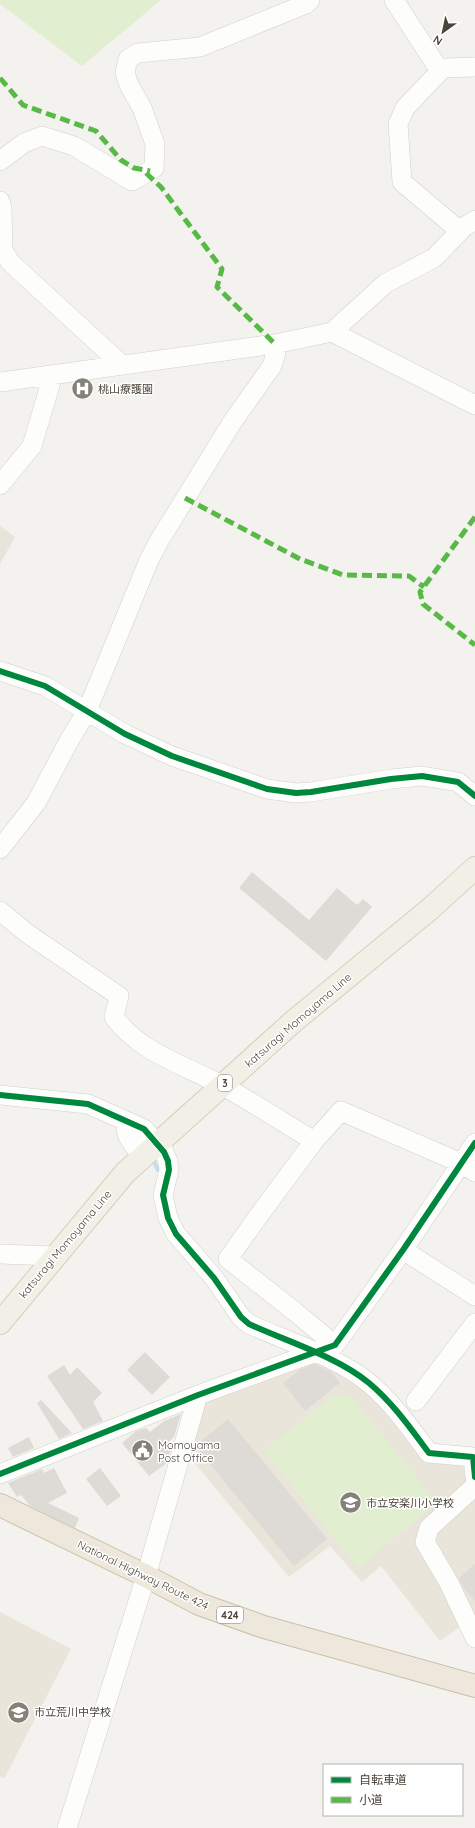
<svg xmlns="http://www.w3.org/2000/svg" width="475" height="1828" viewBox="0 0 475 1828" font-family="Quicksand,'Noto Sans JP',sans-serif">
	<rect width="100%" height="100%" fill="#f4f2ee"/>
	<path fill="#e7e4dc" d="M0,526L15,537L0,564Z"/>
	<path fill="#eae5da" d="M312,1359L360,1381L428,1459L475,1460V1649L463,1625L440,1641L381,1566L362,1582L330,1546L289,1577L188,1455L203,1401Z
		M0,1612L71,1649L4,1779L0,1776Z"/>
	<path fill="#e1eecf" d="M0,0H161L82,66L0,4Z
		M333,1396H351L437,1503L358,1568L264,1451Z"/>
	<g fill="none" stroke-linecap="round" stroke-linejoin="round">
		<path stroke="#c0ddf1" stroke-width="4" d="M152,1158L158,1170"/>
	</g>
	<path fill="#dedbd6" d="M252,872L309,920L337,888L357,905L363,899L372,907L326,961L239,888Z
		M145,1352L170,1377L152,1395L127,1370Z
		M315,1364L331,1372L340,1383L305,1411L283,1383L301,1369Z
		M64,1365L70,1375L77,1367L102,1393L93,1402L103,1421L83,1429L47,1376Z
		M41,1400L72,1433L59,1439L37,1403Z
		M181,1414L174,1437L170,1441L172,1445L167,1463L149,1476L122,1443L136,1431L146,1428L150,1432L164,1421Z
		M228,1419L327,1539L294,1566L195,1446Z
		M29,1437L34,1448L13,1457L8,1448Z
		M54,1468L67,1493L48,1503L79,1518L75,1528L30,1506L21,1495L17,1497L8,1483L42,1469L44,1473Z
		M100,1468L121,1496L107,1506L86,1479Z
		M475,1564V1601L464,1588L459,1578Z"/>
	<g fill="none" stroke-linecap="round" stroke-linejoin="round">
		<defs>
			<path id="minor" d="M394,0L440,71
				M0,161L24,143L42,136L74,146L132,181L154,168L155,144L142,108L129,85L125,73L128,59L138,53L200,47L306,4L310,0
				M0,201L2,208L3,250L10,262L121,364
				M460,231L402,182L398,124L405,108L443,68L475,67
				M332,332L475,405
				M0,382L275,344L332,332L386,283L434,258L464,227L475,220
				M0,485L32,446L53,375
				M0,671L45,686L125,734L172,756L267,789L296,793L311,792L391,779L422,776L458,782L475,796
				M0,849L36,803L70,739L87,711L149,560L159,541L233,421L272,366L276,353L275,344
				M0,911L28,934L119,996L114,1017C140,1053 185,1065 223,1086C254,1103 284,1123 314,1141L257,1218L228,1259L294,1311L335,1345
				M0,1095L88,1104L144,1129L164,1152L168,1161L169,1170L163,1195L168,1218L176,1234L214,1278L241,1317L249,1324C286,1341 338,1357 369,1383C393,1403 411,1429 429,1453L473,1457L475,1477
				M126,1121C124,1137 133,1144 142,1156
				M314,1141L341,1111L461,1163L475,1172
				M403,1250L475,1296
				M0,1254L54,1256
				M416,1401L475,1323
				M0,1474L198,1395L335,1345L403,1250L475,1143
				M475,1486L429,1528L425,1542L449,1583L475,1638
				M67,1828L146,1576L198,1395"/>
			<path id="major" d="M0,1323L125,1173L294,1021L430,909L475,868"/>
			<path id="highway" d="M0,1505L146,1576L199,1604L264,1627L475,1686"/>
		</defs>
		<use href="#minor" stroke="#d2d0cb" stroke-width="20"/>
		<use href="#major" stroke="#d6cebb" stroke-width="24"/>
		<use href="#highway" stroke="#ccbfa9" stroke-width="24"/>
		<use href="#minor" stroke="#fdfdfc" stroke-width="19"/>
		<use href="#major" stroke="#f2efe6" stroke-width="22"/>
		<use href="#highway" stroke="#ede8db" stroke-width="22"/>
		<path stroke="#58b947" stroke-width="5" stroke-dasharray="10 5" stroke-linecap="butt" d="M0,78L23,105L96,131L121,160L134,168L150,171
			M146,173L161,187L222,269L217,287L275,344
			M185,498L300,559L343,575L409,576L424,587
			M475,517L420,592L423,604L475,645"/>
		<defs>
			<path id="cycleway" d="M0,671L45,686L125,734L172,756L267,789L296,793L311,792L391,779L422,776L458,782L475,796
				M0,1095L88,1104L144,1129L164,1152L168,1161L169,1170L163,1195L168,1218L176,1234L214,1278L241,1317L249,1324C286,1341 338,1357 369,1383C393,1403 411,1429 429,1453L473,1457L475,1477
				M0,1474L198,1395L335,1345L403,1250L475,1143"/>
		</defs>
		<use href="#cycleway" stroke="#fff" stroke-width="8"/>
		<use href="#cycleway" stroke="#00873e" stroke-width="6"/>
	</g>
	<defs>
		<symbol id="hospital-disc" viewBox="-11 -11 22 22"><circle r="9.5" fill="#868178" stroke="#fff"/><path d="M-5-5h3v3.5h4V-5h3V5h-3V1.5h-4V5h-3Z" fill="#fff"/></symbol>
		<symbol id="civic-disc" viewBox="-11 -11 22 22"><circle r="9.5" fill="#868178" stroke="#fff"/><path d="M-.6-6.5H3V-4.5H.6V-3L4-1V1h2V6H-6V1h2V-1L-.6-3ZM-1.2 2.5V6h2.4V2.5Z" fill="#fff"/></symbol>
		<symbol id="school-disc" viewBox="-11 -11 22 22"><circle r="9.5" fill="#868178" stroke="#fff"/><path d="M0-5L7-2L0 1L-7-2ZM-4 1L0 2.5L4 1V4Q0 6-4 4Z" fill="#fff"/></symbol>
	</defs>
	<g fill-rule="evenodd">
		<use href="#hospital-disc" x="70" y="376" width="25" height="25"/>
		<use href="#civic-disc" x="130" y="1438" width="25" height="25"/>
		<use href="#school-disc" x="338" y="1490" width="25" height="25"/>
		<use href="#school-disc" x="6" y="1700" width="25" height="25"/>
	</g>
	<g text-anchor="middle" stroke-width="3" stroke-linejoin="round" paint-order="stroke">
		<g fill="#fff" stroke="#817c74" stroke-width="1">
			<rect x="218" y="1075" width="14" height="16" rx="3"/>
			<rect x="217" y="1607" width="26" height="16" rx="3"/>
		</g>
		<g font-size="10" font-weight="bold" fill="#4b4439">
			<text x="225" y="1087">3</text>
			<text x="230" y="1619">424</text>
		</g>
		<g font-size="11" fill="#4b4439" stroke="#fff" text-anchor="start">
			<text x="98" y="393">桃山療護園</text>
			<text x="158" y="1449">Momoyama<tspan x="158" dy="13">Post Office</tspan></text>
			<text x="366" y="1507">市立安楽川小学校</text>
			<text x="34" y="1716">市立荒川中学校</text>
		</g>
		<g font-size="11" fill="#4b4439" stroke="#fff">
			<text transform="translate(298 1020) rotate(-41)" y="4">katsuragi Momoyama Line</text>
			<text transform="translate(65 1244) rotate(-50)" y="4">katsuragi Momoyama Line</text>
			<text transform="translate(143 1575) rotate(26)" y="4">National Highway Route 424</text>
		</g>
	</g>
	<rect x="323" y="1764" width="140" height="52" fill="#ffffff" stroke="#b7b4b0"/>
	<rect x="331" y="1777" width="20" height="6" fill="#00873e" stroke="#b7b4b0"/>
	<text x="359" y="1784" font-size="12" fill="#4b4439">自転車道</text>
	<rect x="331" y="1797" width="20" height="6" fill="#58b947" stroke="#b7b4b0"/>
	<text x="359" y="1804" font-size="12" fill="#4b4439">小道</text>
	<g transform="translate(443 32) rotate(213)" stroke="#ffffff" stroke-width="3" paint-order="stroke">
	<path d="M0-3L7 15L0 10L-7 15Z" fill="#4b4439"/>
	<text y="-6" font-size="11" font-weight="bold" text-anchor="middle" fill="#4b4439">N</text>
	</g>
</svg>
